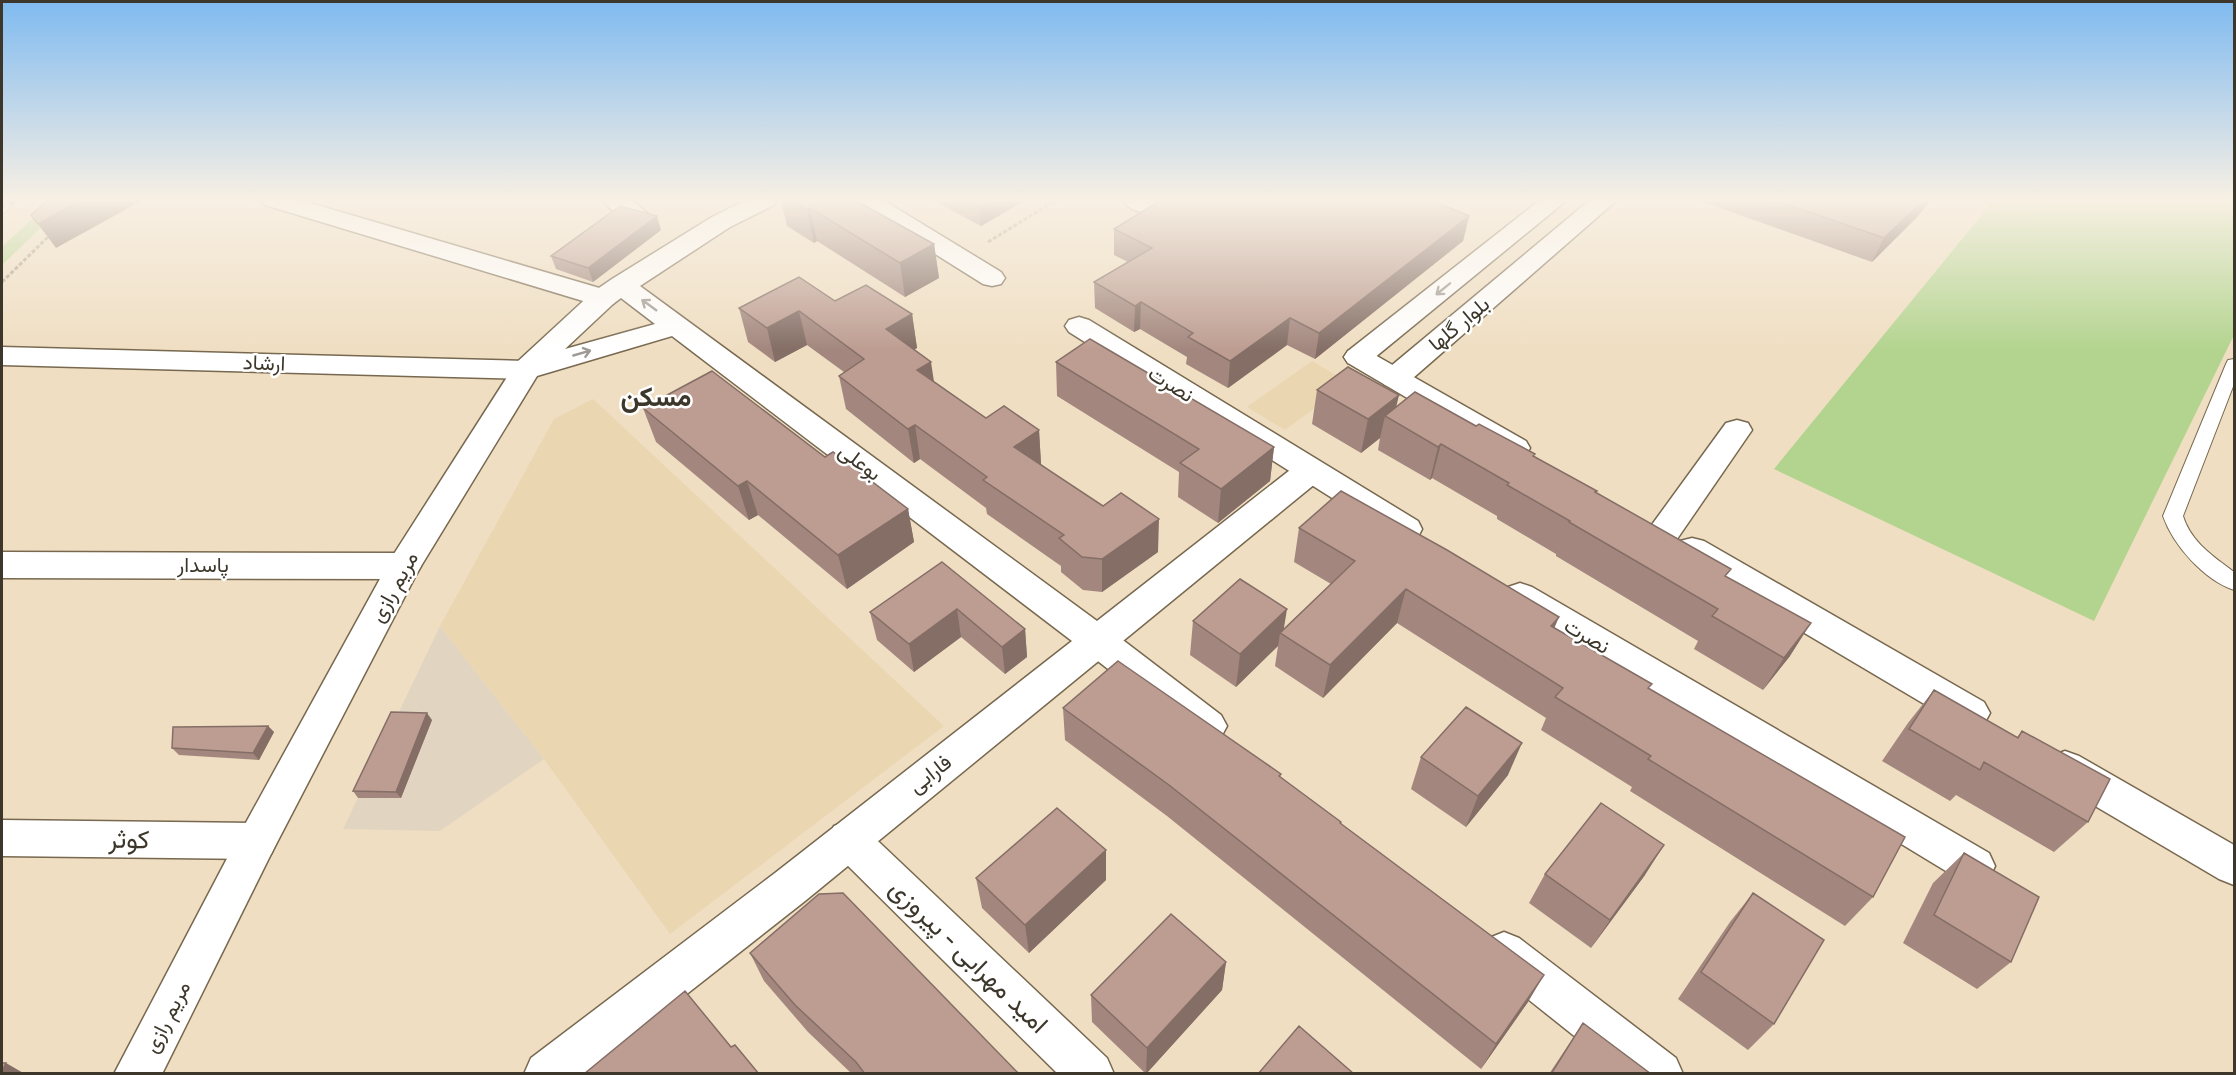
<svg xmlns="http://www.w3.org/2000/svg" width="2236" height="1075" viewBox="0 0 2236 1075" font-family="'Golos Text',Vazirmatn,sans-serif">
	<rect width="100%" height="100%" fill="#efdec2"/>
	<path fill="#e1d5c1" d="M440,626L544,759L440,831L343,829Z"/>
	<path fill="#ebd6b2" d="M1312,361L1349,383L1285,430L1247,407Z
		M593,399L944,726L670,934L544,759L440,626L554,419Z"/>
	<path fill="#b3d48f" d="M52,200H70L2,265V247Z
		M1994,200H2234V335L2094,621L1774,469Z"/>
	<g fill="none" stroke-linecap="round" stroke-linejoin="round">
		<defs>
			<path id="service" d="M2234,359V384L2183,516C2191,542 2213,556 2234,572V590C2204,580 2173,545 2163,516L2226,364L2228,360Z"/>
			<path id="minor" d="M262,200H300L613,292L617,298L613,304L603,306L593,304L265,205Z
				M603,200H632L647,213L644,218C629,222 611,213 603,200Z
				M854,200H883L1001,272L1005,278L1001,284L992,286L983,284L857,205Z
				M1123,200H1153L1158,206L1155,211C1142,214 1130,211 1123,200Z
				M1079,317L1089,320L1418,521L1422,529L1418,537L1406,541L1394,537L1069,332L1065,326L1069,320Z
				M2,347L526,361L536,363L540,370L536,377L526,379L2,365Z
				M1358,348L1368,351L1526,441L1530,448L1526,455L1515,458L1504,455L1348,363L1344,357L1348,351Z
				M1737,420L1748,423L1752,430L1675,542L1663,546L1651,542L1647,534L1651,526L1726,423Z
				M1692,538L1704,541L1984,702L1990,713L1984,724L1971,728L1958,724L1680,559L1675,550L1680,541Z
				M2,552L404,553L416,557L421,566L416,575L404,579L2,578Z
				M1520,583L1532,587L1989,853L1995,866L1989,879L1974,885L1959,879L1508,605L1503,596L1508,587Z
				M1098,627L1111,631L1221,715L1227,726L1221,737L1208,742L1195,737L1085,651L1080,641L1085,631Z
				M2065,751L2079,756L2234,845V885L2219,879L2051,780L2046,768L2051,756Z
				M2,820L257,823L271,828L277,841L271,854L257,859L2,856Z
				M848,821L862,826L1107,1058L1114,1074H1058L834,852L828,839L834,826Z
				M1504,932L1519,938L1676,1058L1683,1074H1622L1489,968L1482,953L1489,938Z"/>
			<path id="tertiary" d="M746,200H777L774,205L730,227L640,286L1097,621L1299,463L1310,460L1321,463L1326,471L1321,479L805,901L585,1074H524L531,1058L775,873L1072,641L672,336L537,376L418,571L271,854L162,1074H114L243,828L392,557L516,363L593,292L612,279L712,217ZM621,298L655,324L565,349L613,304Z
				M1540,200H1567L1368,363L1358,366L1348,363L1344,357L1348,351Z
				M1590,200H1617L1405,385L1395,387L1385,385L1380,378L1385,371Z"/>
		</defs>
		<use href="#service" stroke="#77684f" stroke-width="2"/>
		<use href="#minor" stroke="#77684f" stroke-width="3"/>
		<use href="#tertiary" stroke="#77684f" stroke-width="3"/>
		<path stroke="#a79b85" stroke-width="3" stroke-dasharray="4 2" stroke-linecap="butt" d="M988,242L1056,200
			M2,282L51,234"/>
		<use href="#service" fill="#fff" fill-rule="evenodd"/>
		<use href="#minor" fill="#fff" fill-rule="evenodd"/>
		<use href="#tertiary" fill="#fff" fill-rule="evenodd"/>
		<defs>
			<path id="rail" d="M2,212L15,200"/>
		</defs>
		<use href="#rail" stroke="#7f7563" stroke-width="5"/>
		<use href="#rail" stroke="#fff" stroke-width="4" stroke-dasharray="11" stroke-linecap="butt"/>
	</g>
	<path fill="#a3877e" d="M781,200H855L934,244L939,278L905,297L817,241L814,243L787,226Z
		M932,200H1026L981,226Z
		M1698,200H1931L1917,217L1872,262Z
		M1469,216L1463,241L1315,359L1287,345L1228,388L1186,364L1187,357L1140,329L1134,332L1095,308L1094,282L1128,262L1114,255V229Z
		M661,230L593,282L556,269L551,256Z
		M835,301L912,314L917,348L914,349L934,381L986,418L1039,430L1041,464L1158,552L1102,592L1083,590L1061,572V566L987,514L986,508L920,459L914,463L846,409L839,376L844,372L807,345L775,362L748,342L739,308Z
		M1056,362L1274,447L1270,481L1218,523L1178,497L1179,472L1057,396Z
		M1317,390L1476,426L1535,454L1534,456L1596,493L1727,577L1790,656L1763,690L1694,649L1698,641L1556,556V554L1497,519V516L1432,478L1430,480L1378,450L1380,438L1361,453L1312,424Z
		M643,408L825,457L908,509L914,542L847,589L758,515L749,520L656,442Z
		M1299,528L1554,627L1649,689L1873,897L1845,926L1630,791L1632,787L1541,730L1546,718L1397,623L1323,698L1275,666L1278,646L1236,687L1190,655L1193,621L1284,629L1331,584L1294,562Z
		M942,562L1025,629L1027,657L1005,674L961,637L914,672L877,640L870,612Z
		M1934,690L2017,737L2022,731L2088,822L2054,852L1956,795L1950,801L1882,761L1908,723Z
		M1063,708L1281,774L1280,777L1341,822V824L1528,1002L1481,1069L1167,816L1065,740Z
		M432,720L401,798H358L353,791Z
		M268,726L274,732L259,760L179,755L172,748Z
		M1421,757L1508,775L1466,827L1411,789Z
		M1106,850V880L1029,953L982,908L976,878Z
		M1964,853L2011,962L1977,989L1903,943L1933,883Z
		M1545,874L1645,875L1591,948L1529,903Z
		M1753,893L1774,1024L1748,1050L1678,999L1730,922Z
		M750,953L1019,1074H852L808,1032L764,981Z
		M1226,962L1222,990L1146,1074L1092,1022L1091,995Z
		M1583,1023L1651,1074H1549Z"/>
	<path fill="#846e66" d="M82,200H143L56,248L38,224Z
		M991,200H1026L981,226L979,207Z
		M1924,200H1931L1917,217L1872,262L1884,238Z
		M810,208L817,241L814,243L807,210Z
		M657,216L661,230L593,282L588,268Z
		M1469,216L1463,241L1315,359L1319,333Z
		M934,244L939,278L905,297L900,263Z
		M1141,302L1140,329L1134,332L1135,306Z
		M799,311L807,345L775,362L767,328Z
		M912,314L917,348L891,363L886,329Z
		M1290,318L1287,345L1228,388L1230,361Z
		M931,362L936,395L917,370Z
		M1399,395L1393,421L1385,416L1380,438L1361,453L1368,419Z
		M915,425L920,459L914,463L908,429Z
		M1039,430L1041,464L1017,480L1014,447Z
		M1441,444L1432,478L1430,480L1438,447Z
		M1274,447L1270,481L1218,523L1221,489Z
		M747,481L758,515L749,520L738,486Z
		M908,509L914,542L847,589L838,555Z
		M1159,519L1158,552L1102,592V559Z
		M1406,589L1397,623L1323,698L1330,665Z
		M957,609L961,637L914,672L909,644Z
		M1287,609L1283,634L1280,633L1278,646L1236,687L1240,654Z
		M1559,617L1545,650L1551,626Z
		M1811,623L1790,656L1763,690L1784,658Z
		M1025,629L1027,657L1005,674L1002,647Z
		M427,713L432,720L401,798L396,792Z
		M268,726L274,732L259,760L253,753Z
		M1522,743L1508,775L1466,827L1478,796Z
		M1664,845L1645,875L1591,948L1610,920Z
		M1106,850V880L1029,953L1025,925Z
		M1226,962L1222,990L1146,1074L1147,1048Z
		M1544,975L1528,1002L1481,1069L1496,1044Z
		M6,1063L25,1074H2V1071Z"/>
	<path fill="#bd9d92" stroke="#846e66" stroke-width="1.5" d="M48,200H82L38,224L31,215Z
		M791,200H855L934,244L900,263L810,208L807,210Z
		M966,200H991L979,207Z
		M1161,200H1431L1469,216L1319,333L1290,318L1230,361L1188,337L1193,333L1141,302L1135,306L1094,282L1152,248L1114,229Z
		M1774,200H1924L1884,238Z
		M620,206L657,216L588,268L551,256Z
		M799,277L835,301L866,285L912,314L886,329L931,362L917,370L986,418L1004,406L1039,430L1014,447L1103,506L1121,493L1159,519L1102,559L1082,557L1059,538L1064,535L983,480L987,477L915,425L908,429L839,376L864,359L799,311L767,328L739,308Z
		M1090,339L1274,447L1221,489L1180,463L1199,449L1056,362Z
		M1348,367L1399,395L1368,419L1317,390Z
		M712,371L825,457L833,452L908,509L838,555L747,481L738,486L643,408Z
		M1415,392L1476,426L1479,424L1535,454L1533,456L1597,491L1595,492L1731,569L1725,576L1811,623L1784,658L1712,616L1718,609L1569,522L1570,521L1507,485L1509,483L1441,444L1438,447L1385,416Z
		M1341,491L1447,550L1559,617L1551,626L1652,684L1648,688L1905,837L1873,897L1648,759L1651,756L1555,697L1563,688L1406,589L1330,665L1280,633L1355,561L1299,528Z
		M942,562L1025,629L1002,647L957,609L909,644L870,612Z
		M1240,579L1287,609L1240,654L1193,621Z
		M1118,661L1281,774L1279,776L1341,822L1340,823L1544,975L1496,1044L1169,785L1063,708Z
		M1934,690L2018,738L2022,731L2110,779L2088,822L1984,762L1980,770L1909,729Z
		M1466,707L1522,743L1478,796L1421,757Z
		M391,712L427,713L396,792L353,791Z
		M268,726L253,753L172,748L173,727Z
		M1601,803L1664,845L1610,920L1545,874Z
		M1057,808L1106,850L1025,925L976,878Z
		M1964,853L2039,897L2011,962L1934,915Z
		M843,893L1019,1074H865L856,1062L795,1005L750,953L819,894Z
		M1753,893L1824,940L1774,1024L1701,972Z
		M1171,914L1226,962L1147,1048L1091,995Z
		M685,991L731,1047L735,1045L759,1074H584Z
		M1583,1023L1651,1074H1551Z
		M1299,1026L1354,1074H1258Z
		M2,1063H6L2,1071Z"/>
	<defs><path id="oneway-shaft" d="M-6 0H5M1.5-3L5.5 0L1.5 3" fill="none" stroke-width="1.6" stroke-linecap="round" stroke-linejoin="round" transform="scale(1.5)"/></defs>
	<g stroke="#9e9b95">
		<use href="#oneway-shaft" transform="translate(1443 289) rotate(141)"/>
		<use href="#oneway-shaft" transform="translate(649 305) rotate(-144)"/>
		<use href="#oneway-shaft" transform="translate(582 353) rotate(-16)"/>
	</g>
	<linearGradient id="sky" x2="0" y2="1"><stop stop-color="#7fbaf0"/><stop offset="0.57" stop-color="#f8f0e4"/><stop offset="1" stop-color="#f8f0e4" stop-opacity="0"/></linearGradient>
	<rect width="2236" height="350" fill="url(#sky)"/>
	<g text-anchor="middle" stroke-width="5" stroke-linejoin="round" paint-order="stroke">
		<g font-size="21" fill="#3d372b" stroke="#fff">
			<text transform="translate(1459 324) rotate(-40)" y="7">بلوار گلها</text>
			<text transform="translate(264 363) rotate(2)" y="7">ارشاد</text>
			<text transform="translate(1171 384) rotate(32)" y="7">نصرت</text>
			<text transform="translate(860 462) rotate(37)" y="7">بوعلی</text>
			<text x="203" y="572">پاسدار</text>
			<text transform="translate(394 587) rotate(-61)" y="7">مریم رازی</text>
			<text transform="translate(1587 636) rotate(31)" y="7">نصرت</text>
			<text transform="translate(930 774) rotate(-38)" y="7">فارابی</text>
			<text transform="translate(167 1017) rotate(-63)" y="7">مریم رازی</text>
		</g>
		<g font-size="26" fill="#3d372b" stroke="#fff">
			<text transform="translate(129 839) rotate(1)" y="9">کوثر</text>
			<text transform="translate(969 956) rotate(44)" y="9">امید مهرابی - پیروزی</text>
		</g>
		<g font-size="27" font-weight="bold" fill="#3d372b" stroke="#fff">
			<text x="656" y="406">مسکن</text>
		</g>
	</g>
	<rect width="2236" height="1075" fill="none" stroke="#3d372b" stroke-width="6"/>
</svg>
